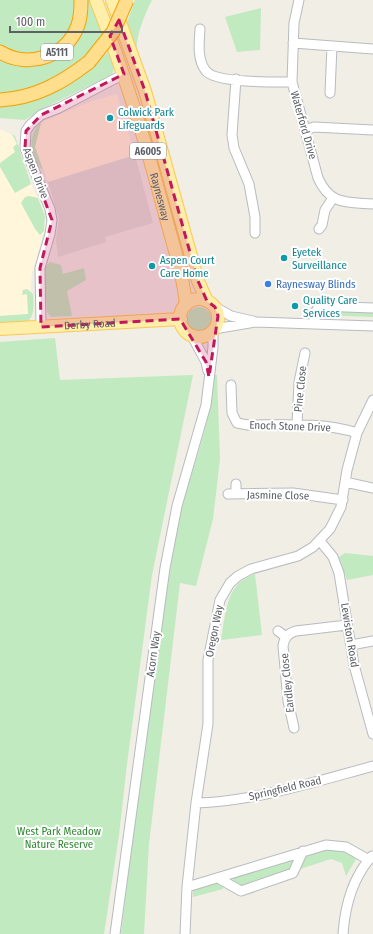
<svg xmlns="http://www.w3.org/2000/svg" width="373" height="934" viewBox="0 0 373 934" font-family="'Fira Sans Condensed',sans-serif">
	<rect width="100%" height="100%" fill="#f0eee5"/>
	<path fill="#fff6db" d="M117,94L135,155L48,182L35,147V131L44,121L92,101Z
		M0,129L15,136L29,180L43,208L46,224L32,273L28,314L0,316Z"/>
	<path fill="#e1dfd9" d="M135,155L153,223L105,237L106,242L58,257L56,240L59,219L48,182Z"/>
	<path fill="#c1eac0" d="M0,0H75C74,12 73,25 67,36C59,49 32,58 17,54C11,52 5,49 0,46Z
		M86,0H92L104,33C73,73 49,86 0,95V58L52,60Z
		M135,0H152C144,16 135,37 137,54L126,25Z
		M261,8L260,50L237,52L225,17Z
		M109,51L115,66L112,74L107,77L44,108L25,120L0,118V106C45,102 77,81 109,51Z
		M145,106L189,266L182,268L139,108Z
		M41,123L35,147L43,170C30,159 26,135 41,123Z
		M12,134L15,136L31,184L15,193L0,167V163L15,152L13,147L17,144Z
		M29,196L38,198L45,216L44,231L40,235L35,229L21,203L25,197Z
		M50,262L61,265L63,274L84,268L86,280L67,291L72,316L51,317L47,312L44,270L46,266Z
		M27,289L33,294C36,326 27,323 0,324V316L28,314L27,294L22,295L23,290Z
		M187 319a12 12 0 1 1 24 0a12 12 0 1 1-24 0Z
		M322,309L373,311V317L321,315L319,313Z
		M55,338L60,380L193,375L152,575L127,764L119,835L104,934H0V342Z
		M213,374L217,375L220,459L213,519L196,586L180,583L149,844L144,934H121C129,860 140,786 150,712C158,651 165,590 177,530C186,477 213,428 213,374Z
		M345,553L373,556V575L347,580L339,557Z
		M255,574L262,635L221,640C226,613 225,584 255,574Z
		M331,849L347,852L356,859L346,876L342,863L331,859L300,869L307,855Z
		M292,859L294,861L292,869L242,887L232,881L234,877Z
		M217,883L223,885V889L193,897V890Z"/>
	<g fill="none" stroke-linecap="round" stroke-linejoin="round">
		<defs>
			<path id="minor" d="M299,0L294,23L292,82L318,178C330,205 346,202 373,204
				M200,29C199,43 197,60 206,71C215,83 276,82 292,82
				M293,43L373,49
				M236,79L232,135L234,148L249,184L255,217V233
				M330,93L332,46
				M306,130L314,127L373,130
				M319,229L322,225L325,210L333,198
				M215,307L231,316L253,321
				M315,324V313L319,306L373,308
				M41,327L40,268L50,234L52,220L50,209L25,148L26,131L30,125L41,115L59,108L124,74
				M214,329L256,322L373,326
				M192,336L206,362L208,371
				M231,385L232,413L237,423L248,425C284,425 323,422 357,433
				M297,425L299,382L305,353
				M345,482L373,488
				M236,484V494
				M228,494L293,493L343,500
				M320,541L333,557L339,573L354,665L373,734
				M278,631L286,637
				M351,645L373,641
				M294,728L288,701L283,646C284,638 288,633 296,631L347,625
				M196,803C252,802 318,781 373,766
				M218,878L241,891L293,873L303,851
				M187,887L326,845L346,847L369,860
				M115,934L165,568L177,506L206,405L213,347V331
				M185,934L187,887L196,803L208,724V660L220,600L230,583L238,576L251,569L298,556L313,547L330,529L341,507L347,470L357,433L373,400
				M343,934C345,905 352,878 372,856"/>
			<g id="major">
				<path id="s1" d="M96,0C123,69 145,139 164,211C172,242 183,273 186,305"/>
				<path d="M112,0L145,91L198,281L207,301"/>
				<circle cx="199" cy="318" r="19"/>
				<path id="s2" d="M0,329L181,319"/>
			</g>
			<path id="highway" d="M0,52C28,69 67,57 78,25C81,17 81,8 81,0
				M0,100C35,98 62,83 89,62"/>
		</defs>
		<use href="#minor" stroke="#b8bbc0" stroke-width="11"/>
		<use href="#major" stroke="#fdc851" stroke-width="14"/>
		<use href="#highway" stroke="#f5a200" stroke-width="15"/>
		<use href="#minor" stroke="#fff" stroke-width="9"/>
		<use href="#major" stroke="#ffefab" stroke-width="12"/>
		<use href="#highway" stroke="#ffdf8d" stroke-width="13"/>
		<defs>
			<path id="highway-bridge" d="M89,62L113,32L127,0"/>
		</defs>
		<use href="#highway-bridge" stroke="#f5a200" stroke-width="15" stroke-linecap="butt"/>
		<use href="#highway-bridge" stroke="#ffdf8d" stroke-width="13"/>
	</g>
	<path fill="#c2185b" fill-opacity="0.2" stroke="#c2185b" stroke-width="3" stroke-dasharray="8 5" stroke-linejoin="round" d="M119,20L145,91L198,281L207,301L215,307L218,316L209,377L206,362L180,319L41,327L40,268L52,220L25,148L26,131L41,115L124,74L110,36Z"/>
	<g fill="#0f9aa8" stroke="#fff" stroke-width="1.5">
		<circle cx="110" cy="118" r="4"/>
		<circle cx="284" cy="258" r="4"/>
		<circle cx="152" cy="266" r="4"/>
		<circle cx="295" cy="306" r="4"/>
	</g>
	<circle fill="#3f7fe0" stroke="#fff" stroke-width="1.5" cx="268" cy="284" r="4"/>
	<g text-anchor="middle" stroke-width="4" stroke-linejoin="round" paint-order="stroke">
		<g fill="#fff" stroke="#8e9095" stroke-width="1">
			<rect x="41" y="44" width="32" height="16" rx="3"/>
			<rect x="130" y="143" width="36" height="16" rx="3"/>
		</g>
		<g font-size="10" font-weight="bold" fill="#5d6167">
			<text x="57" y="56">A5111</text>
			<text x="148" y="155">A6005</text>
		</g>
		<g font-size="11" fill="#0d838f" stroke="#fff" text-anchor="start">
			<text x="118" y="116">Colwick Park<tspan x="118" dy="13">Lifeguards</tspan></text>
			<text x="292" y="256">Eyetek<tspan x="292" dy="13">Surveillance</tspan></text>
			<text x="160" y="264">Aspen Court<tspan x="160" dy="13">Care Home</tspan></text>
			<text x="303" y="304">Quality Care<tspan x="303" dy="13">Services</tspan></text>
		</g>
		<g font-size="11" fill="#5d6167" stroke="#fff">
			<text transform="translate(304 125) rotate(74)" y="4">Waterford Drive</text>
			<text transform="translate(36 173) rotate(69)" y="4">Aspen Drive</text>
			<text dy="4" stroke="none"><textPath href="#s1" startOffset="207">Raynesway</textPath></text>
			<text dy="4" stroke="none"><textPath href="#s2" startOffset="90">Derby Road</textPath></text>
			<text transform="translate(300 389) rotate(-84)" y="4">Pine Close</text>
			<text transform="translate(290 426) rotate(2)" y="4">Enoch Stone Drive</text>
			<text transform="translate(278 495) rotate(1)" y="4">Jasmine Close</text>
			<text transform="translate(214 631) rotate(-79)" y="4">Oregon Way</text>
			<text transform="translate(350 635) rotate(81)" y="4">Lewiston Road</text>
			<text transform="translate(153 654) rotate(-82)" y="4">Acorn Way</text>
			<text transform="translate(287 683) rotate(-96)" y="4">Eardley Close</text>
			<text transform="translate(285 788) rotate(-13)" y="4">Springfield Road</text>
		</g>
		<g font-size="11" fill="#366cbe" stroke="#fff" text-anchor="start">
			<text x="276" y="288">Raynesway Blinds</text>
		</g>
		<g font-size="11" fill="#2e8530" stroke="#fff">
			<text x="59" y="835">West Park Meadow<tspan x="59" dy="13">Nature Reserve</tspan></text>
		</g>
	</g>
	<path d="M10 26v6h112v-6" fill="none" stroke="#5d6167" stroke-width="2"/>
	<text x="16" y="26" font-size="12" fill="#5d6167" stroke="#ffffff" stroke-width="3" paint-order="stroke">100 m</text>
</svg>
